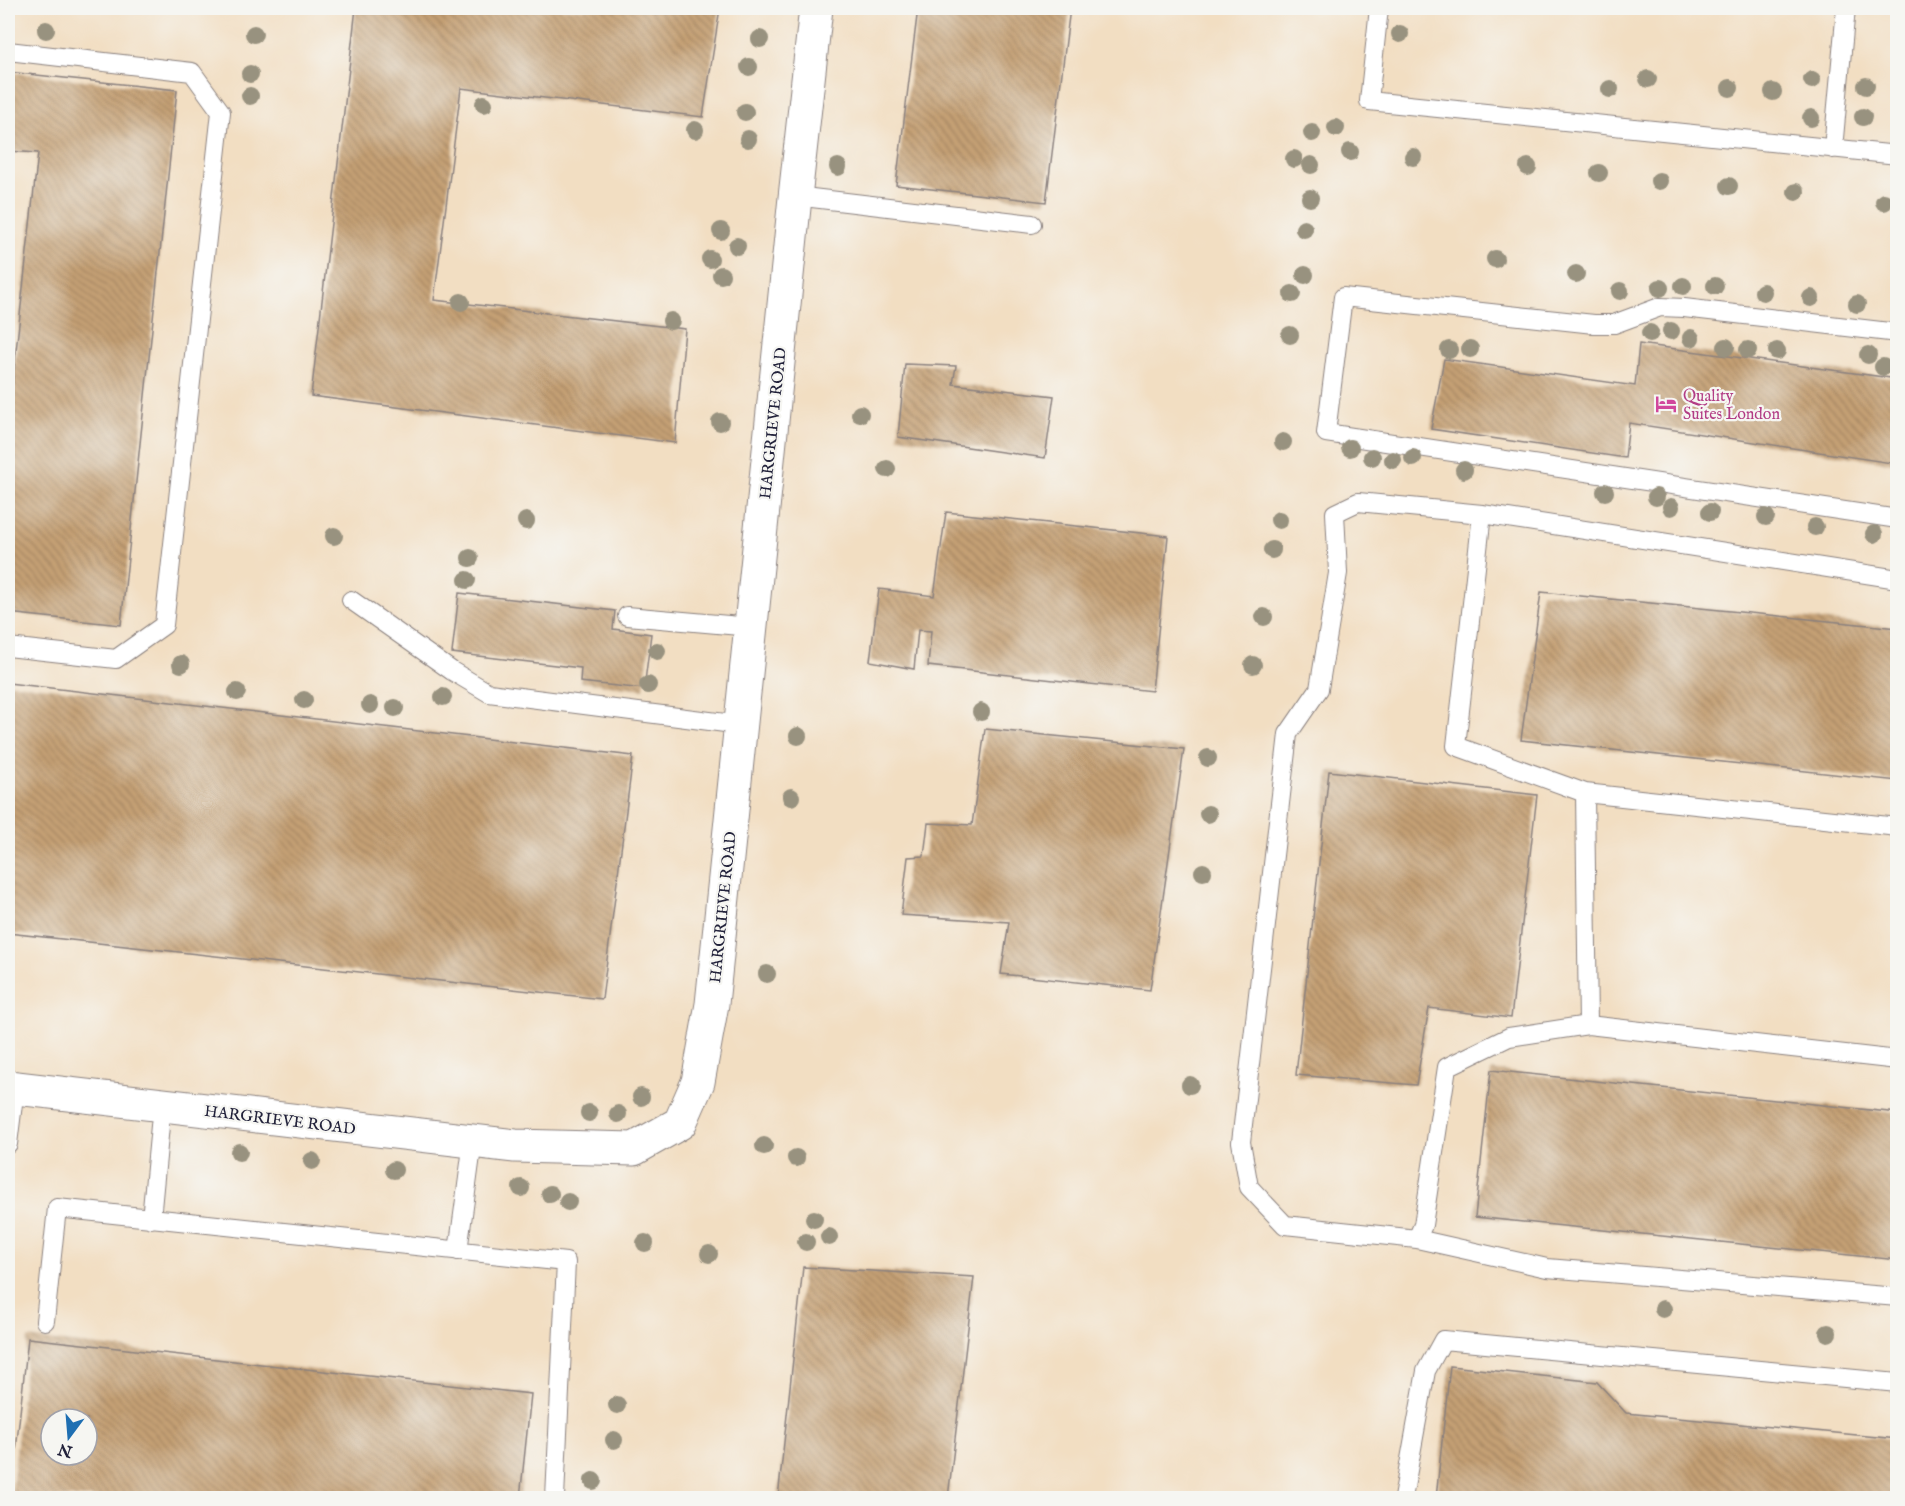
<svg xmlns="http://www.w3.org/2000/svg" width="1905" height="1506" viewBox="0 0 1905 1506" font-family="'IM FELL English',serif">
	<defs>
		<pattern id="building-back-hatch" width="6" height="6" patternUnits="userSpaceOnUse" patternTransform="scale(1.5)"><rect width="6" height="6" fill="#c5a074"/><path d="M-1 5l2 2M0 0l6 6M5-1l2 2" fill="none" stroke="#a08260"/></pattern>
	</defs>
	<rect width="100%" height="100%" fill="#f6f6f2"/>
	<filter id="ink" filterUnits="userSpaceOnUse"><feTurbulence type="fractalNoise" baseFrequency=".0167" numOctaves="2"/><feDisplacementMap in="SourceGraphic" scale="12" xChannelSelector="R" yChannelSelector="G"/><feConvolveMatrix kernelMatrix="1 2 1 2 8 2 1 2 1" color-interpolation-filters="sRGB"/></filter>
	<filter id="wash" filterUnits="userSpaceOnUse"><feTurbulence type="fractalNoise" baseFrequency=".008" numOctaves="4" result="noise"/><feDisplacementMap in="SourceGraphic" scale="24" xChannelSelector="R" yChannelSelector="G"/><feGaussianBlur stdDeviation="1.35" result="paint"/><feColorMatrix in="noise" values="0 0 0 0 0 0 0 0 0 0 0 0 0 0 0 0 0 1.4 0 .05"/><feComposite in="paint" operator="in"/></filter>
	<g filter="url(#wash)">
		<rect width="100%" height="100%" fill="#f2dec2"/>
		<g id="blocks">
			<path fill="url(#building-back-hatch)" fill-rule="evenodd" d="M356,8H720L703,117L461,88L434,300L685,329L675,443L311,396Z
				M918,8H1070L1046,202L896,185Z
				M8,72L177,90L121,625L8,613V423L38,153L8,151Z
				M1639,344L1898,379V464L1629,423L1625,458L1431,429L1444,359L1635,386Z
				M905,364L956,366L953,384L1054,396L1045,458L898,437Z
				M946,512L1168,536L1152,691L928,666L931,631L918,630L914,669L870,661L879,589L934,596Z
				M1541,592L1898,628V781L1521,740Z
				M459,593L615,611L613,629L651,634L644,689L580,682L581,668L452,653Z
				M8,683L633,756L602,999L8,933Z
				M985,729L1184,749L1150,990L1001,974L1009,922L901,915L908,857L924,856L928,823L972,825Z
				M1329,771L1537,795L1511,1018L1429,1008L1416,1085L1296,1075Z
				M1491,1070L1898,1113V1260L1475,1217Z
				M803,1267L974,1277L948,1498H778Z
				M28,1338L531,1394L520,1498H11ZM51,1419H87V1455H51Z
				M1450,1366L1597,1382L1626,1413L1898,1439V1498H1436Z"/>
		</g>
	</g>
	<g filter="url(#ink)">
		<use href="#blocks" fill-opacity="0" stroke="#8a807e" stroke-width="1.5"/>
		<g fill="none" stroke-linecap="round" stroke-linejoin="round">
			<defs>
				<path id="lane" d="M1379,8L1369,101L1898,155
					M8,51L192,72L221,112L164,625L116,659L8,647
					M1833,149L1846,8
					M795,196L1032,224
					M1898,333L1684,308L1660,307L1614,324H1594L1343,297L1326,433L1898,519
					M1482,514L1358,502L1335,513L1338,573L1319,689L1288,734L1241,1142L1249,1187L1285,1225L1417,1239L1423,1225L1447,1067L1509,1037L1588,1025
					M351,600L452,671L489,693L741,725
					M627,616L751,627
					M1585,793L1456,746L1482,514L1898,579
					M1898,827L1585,793L1588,1025L1898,1060
					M8,1144L15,1088
					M151,1219L162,1105
					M1417,1239L1547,1268L1898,1297
					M458,1251L473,1141
					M45,1321L57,1208L566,1262L555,1498
					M1403,1498L1426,1371L1443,1340L1898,1383"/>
				<path id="street" d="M8,1087L515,1146L634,1149L680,1123L698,1082L712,1004L796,188L816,8"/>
			</defs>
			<use href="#lane" stroke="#8a807e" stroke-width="20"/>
			<use href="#street" stroke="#8a807e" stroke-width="35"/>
			<use href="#lane" stroke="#fff" stroke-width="18"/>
			<use href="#street" stroke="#fff" stroke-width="33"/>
		</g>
		<g fill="#98927f">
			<circle cx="46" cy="30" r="9"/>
			<circle cx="254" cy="34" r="9"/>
			<circle cx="1400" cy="34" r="9"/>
			<circle cx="760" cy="39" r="9"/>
			<circle cx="749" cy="67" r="9"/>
			<circle cx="250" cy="74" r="9"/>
			<circle cx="1648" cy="79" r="9"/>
			<circle cx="1812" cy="80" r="9"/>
			<circle cx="1866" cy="86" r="9"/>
			<circle cx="1730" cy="88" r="9"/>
			<circle cx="1610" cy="89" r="9"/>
			<circle cx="1773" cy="92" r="9"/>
			<circle cx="250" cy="96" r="9"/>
			<circle cx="484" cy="104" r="9"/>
			<circle cx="745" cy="112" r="9"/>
			<circle cx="1863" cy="117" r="9"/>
			<circle cx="1811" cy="118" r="9"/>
			<circle cx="1336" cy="128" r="9"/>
			<circle cx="695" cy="130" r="9"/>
			<circle cx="1312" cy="133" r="9"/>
			<circle cx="748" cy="139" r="9"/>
			<circle cx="1350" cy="152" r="9"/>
			<circle cx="1413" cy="157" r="9"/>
			<circle cx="1294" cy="159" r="9"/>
			<circle cx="1311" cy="165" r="9"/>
			<circle cx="838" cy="167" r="9"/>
			<circle cx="1528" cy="167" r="9"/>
			<circle cx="1599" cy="173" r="9"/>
			<circle cx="1659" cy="181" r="9"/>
			<circle cx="1729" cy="186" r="9"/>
			<circle cx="1796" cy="192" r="9"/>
			<circle cx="1310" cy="198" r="9"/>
			<circle cx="1884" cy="202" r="9"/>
			<circle cx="1304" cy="229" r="9"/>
			<circle cx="721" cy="231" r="9"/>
			<circle cx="737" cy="246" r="9"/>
			<circle cx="710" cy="259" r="9"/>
			<circle cx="1495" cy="259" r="9"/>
			<circle cx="1576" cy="274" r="9"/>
			<circle cx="721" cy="275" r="9"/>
			<circle cx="1305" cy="275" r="9"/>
			<circle cx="1683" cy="286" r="9"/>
			<circle cx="1715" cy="286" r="9"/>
			<circle cx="1660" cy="288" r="9"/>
			<circle cx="1620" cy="291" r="9"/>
			<circle cx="1763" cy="292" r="9"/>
			<circle cx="1292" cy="294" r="9"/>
			<circle cx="1811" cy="298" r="9"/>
			<circle cx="461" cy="302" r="9"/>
			<circle cx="1857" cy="304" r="9"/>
			<circle cx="671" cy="321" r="9"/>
			<circle cx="1671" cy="331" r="9"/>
			<circle cx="1650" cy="333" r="9"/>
			<circle cx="1290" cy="335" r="9"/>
			<circle cx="1691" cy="338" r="9"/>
			<circle cx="1726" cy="347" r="9"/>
			<circle cx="1470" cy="349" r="9"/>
			<circle cx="1449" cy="350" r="9"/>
			<circle cx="1748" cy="350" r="9"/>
			<circle cx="1777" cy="351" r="9"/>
			<circle cx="1868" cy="355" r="9"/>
			<circle cx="1883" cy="367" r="9"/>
			<circle cx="860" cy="414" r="9"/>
			<circle cx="720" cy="422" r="9"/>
			<circle cx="1283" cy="442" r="9"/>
			<circle cx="1350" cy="448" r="9"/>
			<circle cx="1372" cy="457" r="9"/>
			<circle cx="1413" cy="458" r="9"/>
			<circle cx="1393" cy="460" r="9"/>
			<circle cx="887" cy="469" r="9"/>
			<circle cx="1464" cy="470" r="9"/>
			<circle cx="1605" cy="492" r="9"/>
			<circle cx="1656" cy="497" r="9"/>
			<circle cx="1671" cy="507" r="9"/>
			<circle cx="1710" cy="512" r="9"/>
			<circle cx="1766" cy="517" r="9"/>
			<circle cx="1279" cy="520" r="9"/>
			<circle cx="526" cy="521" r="9"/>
			<circle cx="1815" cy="527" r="9"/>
			<circle cx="1874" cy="534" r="9"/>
			<circle cx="334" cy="536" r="9"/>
			<circle cx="1272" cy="550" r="9"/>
			<circle cx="470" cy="558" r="9"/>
			<circle cx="467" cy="580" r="9"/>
			<circle cx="1264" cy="617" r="9"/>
			<circle cx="657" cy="651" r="9"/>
			<circle cx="181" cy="664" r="9"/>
			<circle cx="1253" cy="665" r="9"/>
			<circle cx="648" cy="685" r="9"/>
			<circle cx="237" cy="692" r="9"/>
			<circle cx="443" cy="697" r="9"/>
			<circle cx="304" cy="700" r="9"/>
			<circle cx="370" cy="705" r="9"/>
			<circle cx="395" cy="708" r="9"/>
			<circle cx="981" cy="712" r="9"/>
			<circle cx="798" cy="736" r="9"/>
			<circle cx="1208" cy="758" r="9"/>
			<circle cx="791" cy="797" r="9"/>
			<circle cx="1208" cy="814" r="9"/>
			<circle cx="1203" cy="872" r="9"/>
			<circle cx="767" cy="974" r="9"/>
			<circle cx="1190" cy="1085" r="9"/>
			<circle cx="641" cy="1097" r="9"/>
			<circle cx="589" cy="1113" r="9"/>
			<circle cx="618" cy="1114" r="9"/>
			<circle cx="764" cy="1146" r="9"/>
			<circle cx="239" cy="1152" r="9"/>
			<circle cx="796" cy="1158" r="9"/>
			<circle cx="312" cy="1161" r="9"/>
			<circle cx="394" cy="1170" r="9"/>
			<circle cx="521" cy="1188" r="9"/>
			<circle cx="550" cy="1194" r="9"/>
			<circle cx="568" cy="1202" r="9"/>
			<circle cx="814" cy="1219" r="9"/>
			<circle cx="829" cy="1237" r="9"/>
			<circle cx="806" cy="1242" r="9"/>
			<circle cx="645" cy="1243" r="9"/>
			<circle cx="709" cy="1254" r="9"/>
			<circle cx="1663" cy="1309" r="9"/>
			<circle cx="1828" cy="1333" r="9"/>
			<circle cx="617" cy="1405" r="9"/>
			<circle cx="614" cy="1440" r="9"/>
			<circle cx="593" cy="1481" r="9"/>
		</g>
	</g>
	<defs>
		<symbol id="hotel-bare" viewBox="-9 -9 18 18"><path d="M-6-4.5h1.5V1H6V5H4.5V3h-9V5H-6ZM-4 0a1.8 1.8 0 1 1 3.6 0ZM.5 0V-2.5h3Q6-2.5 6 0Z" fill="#d1479c" stroke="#f6f6f2" stroke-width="2.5" paint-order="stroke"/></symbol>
	</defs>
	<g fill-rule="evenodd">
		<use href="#hotel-bare" x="1651" y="389" width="30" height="30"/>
	</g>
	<g text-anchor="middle" stroke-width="4.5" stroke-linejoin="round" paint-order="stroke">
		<g font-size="16" fill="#b23c85" stroke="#f6f6f2" text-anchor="start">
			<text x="1683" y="401">Quality<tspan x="1683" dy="18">Suites London</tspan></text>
		</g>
		<g font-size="16" fill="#22223b" stroke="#f6f6f2">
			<text transform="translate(772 423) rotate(-84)" y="6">HARGRIEVE ROAD</text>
			<text transform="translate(722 907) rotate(-84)" y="6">HARGRIEVE ROAD</text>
			<text transform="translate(280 1119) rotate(7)" y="6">HARGRIEVE ROAD</text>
		</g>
	</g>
	<rect width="1905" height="1506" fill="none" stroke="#f6f6f2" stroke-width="30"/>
	<g transform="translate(69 1437) rotate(196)"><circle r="28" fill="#f6f6f2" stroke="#a1a1a9" stroke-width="1.5"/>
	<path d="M0-4.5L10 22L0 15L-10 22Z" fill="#1f6fb2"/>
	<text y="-9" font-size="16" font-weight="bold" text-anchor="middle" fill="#22223b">N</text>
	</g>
</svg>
